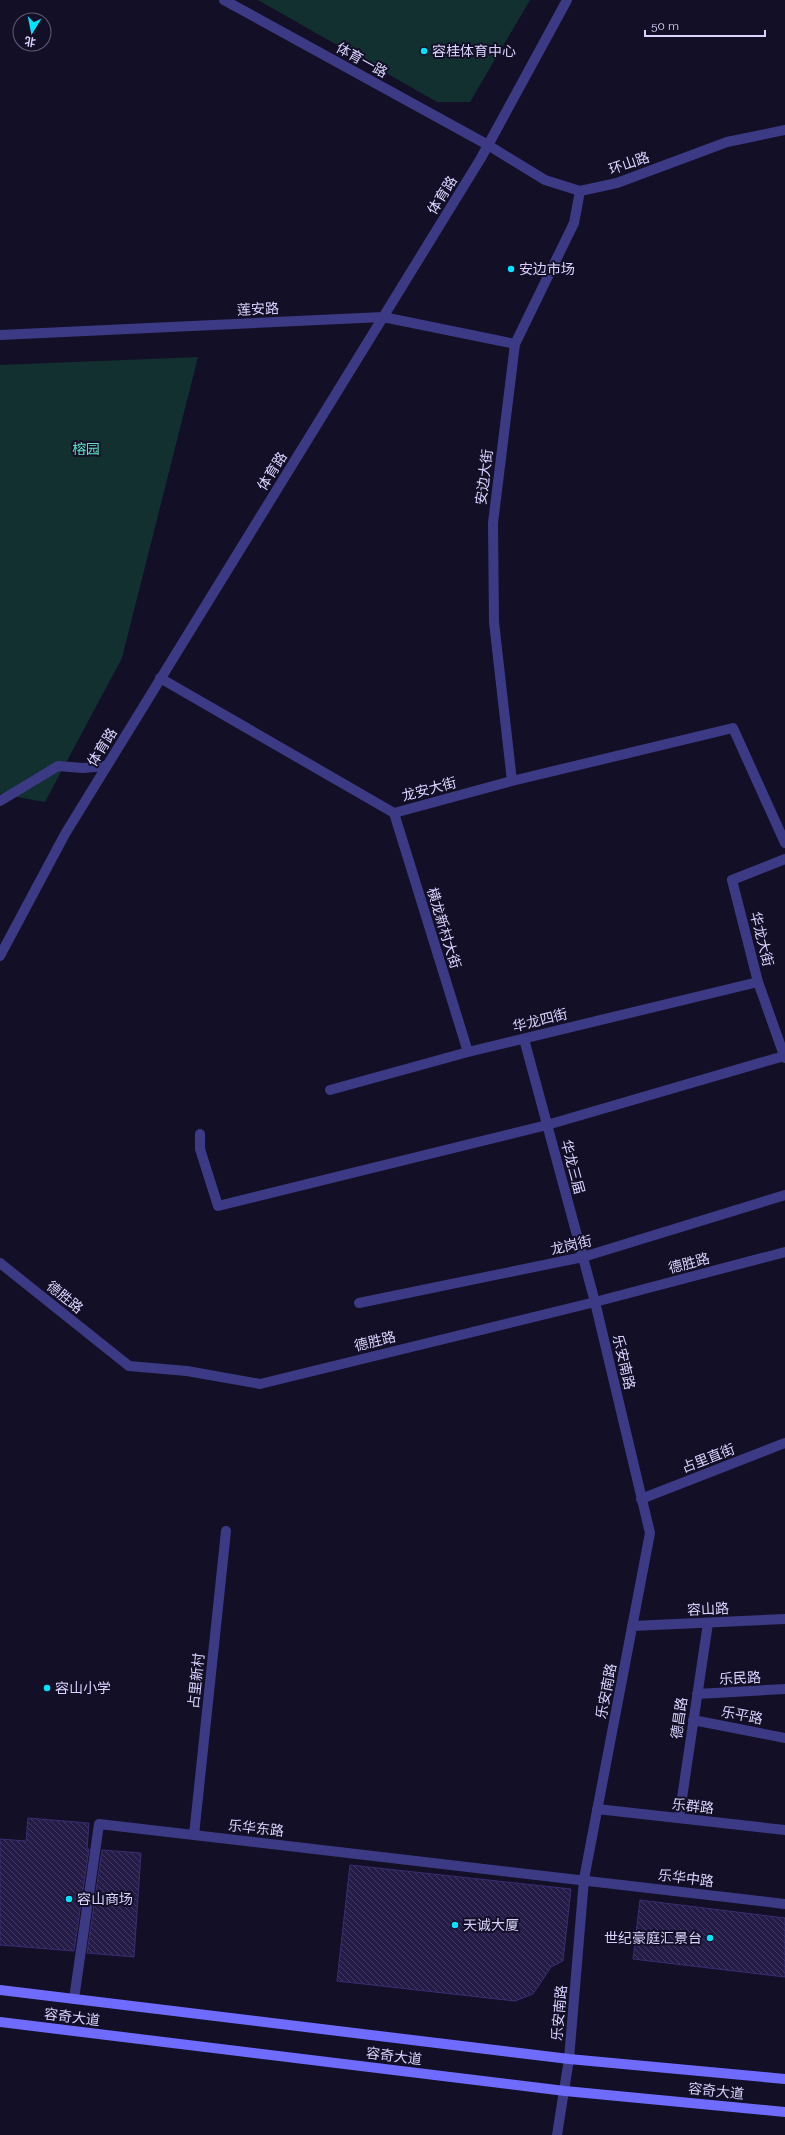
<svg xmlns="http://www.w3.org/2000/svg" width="785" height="2135" viewBox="0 0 785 2135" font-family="Raleway,'Noto Sans SC',sans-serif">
	<defs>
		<pattern id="building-back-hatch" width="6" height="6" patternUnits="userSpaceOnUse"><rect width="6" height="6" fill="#241b47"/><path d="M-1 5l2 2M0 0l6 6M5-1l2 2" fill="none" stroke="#433b63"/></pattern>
	</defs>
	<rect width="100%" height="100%" fill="#130f26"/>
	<path fill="#12302f" d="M258,0H530L470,102H437Z
		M198,357L122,658L45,802L0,794V365Z"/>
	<path fill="url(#building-back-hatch)" stroke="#3b2d73" d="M28,1818L89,1823L87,1849H89L74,1951L0,1945V1839L26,1841Z
		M102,1850L141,1853L134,1957L87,1953Z
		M350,1865L571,1889L563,1961L551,1967L533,1994L515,2001L337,1981Z
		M640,1900L785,1918V1977L633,1959Z"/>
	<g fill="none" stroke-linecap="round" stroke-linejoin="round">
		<path stroke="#3d3a85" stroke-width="10" d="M224,0L488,145
			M0,335L383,317L515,344
			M160,678L394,813L512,781L733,728L785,843
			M512,781L494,622L493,523L515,344L574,223L580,191
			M0,801L58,766L83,768L106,766
			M394,813L468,1052
			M785,859L732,880L758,982L785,1058
			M524,1039L595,1302L650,1533L584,1879L569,2059L557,2135
			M330,1090L468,1052L758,982
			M200,1134V1149L218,1206L547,1125L784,1056
			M0,1263L129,1366L187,1371L260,1384L595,1302L785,1252
			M359,1303L583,1257L785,1195
			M641,1499L785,1443
			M632,1626L785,1619
			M697,1694L785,1689
			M693,1720L785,1738
			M597,1809L785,1830
			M679,1818L708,1623
			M194,1835L226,1531
			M74,1999L99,1824L785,1904"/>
		<path stroke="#3d3a85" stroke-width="10" d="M488,145L545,180L580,191L617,183L727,142L785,130
			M0,956L65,834L481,158L567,0"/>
		<path stroke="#6f6bff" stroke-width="10" d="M0,1990L569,2059L785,2079
			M0,2022L565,2091L785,2112"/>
	</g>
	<g fill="#00e5ff" stroke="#130f26" stroke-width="1.5">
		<circle cx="424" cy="51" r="4"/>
		<circle cx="511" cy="269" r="4"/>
		<circle cx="47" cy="1688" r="4"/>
		<circle cx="69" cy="1899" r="4"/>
		<circle cx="455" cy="1925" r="4"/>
		<circle cx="710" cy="1938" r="4"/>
	</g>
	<g text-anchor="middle" stroke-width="4" stroke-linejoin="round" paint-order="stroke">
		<g font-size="14" fill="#d9d4ff" stroke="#130f26" text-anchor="start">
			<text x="432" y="56">容桂体育中心</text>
			<text x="519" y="274">安边市场</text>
			<text x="55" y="1693">容山小学</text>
			<text x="77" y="1904">容山商场</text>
			<text x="463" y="1930">天诚大厦</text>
			<text x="702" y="1943" text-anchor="end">世纪豪庭汇景台</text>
		</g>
		<g font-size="14" fill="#d9d4ff" stroke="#130f26">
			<text transform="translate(362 60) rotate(29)" y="5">体育一路</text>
			<text transform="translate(629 163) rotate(-19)" y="5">环山路</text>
			<text transform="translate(442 195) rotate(-58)" y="5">体育路</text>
			<text transform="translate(258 309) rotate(-3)" y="5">莲安路</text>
			<text transform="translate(272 471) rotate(-58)" y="5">体育路</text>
			<text transform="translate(484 477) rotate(-83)" y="5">安边大街</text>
			<text transform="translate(102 747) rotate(-58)" y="5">体育路</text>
			<text transform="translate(429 789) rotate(-15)" y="5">龙安大街</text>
			<text transform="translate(444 928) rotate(73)" y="5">横龙新村大街</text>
			<text transform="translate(762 939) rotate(76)" y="5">华龙大街</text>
			<text transform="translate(540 1020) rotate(-14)" y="5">华龙四街</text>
			<text transform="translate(573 1167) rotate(75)" y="5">华龙三届</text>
			<text transform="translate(571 1245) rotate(-13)" y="5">龙岗街</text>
			<text transform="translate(689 1263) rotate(-15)" y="5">德胜路</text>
			<text transform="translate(65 1297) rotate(39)" y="5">德胜路</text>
			<text transform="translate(375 1341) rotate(-14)" y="5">德胜路</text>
			<text transform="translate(624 1362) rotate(77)" y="5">乐安南路</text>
			<text transform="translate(708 1458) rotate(-21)" y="5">占里直街</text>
			<text transform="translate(708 1609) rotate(-3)" y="5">容山路</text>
			<text transform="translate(740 1678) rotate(-3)" y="5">乐民路</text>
			<text transform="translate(196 1681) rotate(-84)" y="5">占里新村</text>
			<text transform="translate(606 1691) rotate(-79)" y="5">乐安南路</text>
			<text transform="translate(742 1715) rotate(11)" y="5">乐平路</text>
			<text transform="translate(679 1718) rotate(-82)" y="5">德昌路</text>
			<text transform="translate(693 1806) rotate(6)" y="5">乐群路</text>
			<text transform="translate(256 1828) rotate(6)" y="5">乐华东路</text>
			<text transform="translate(686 1878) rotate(7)" y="5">乐华中路</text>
			<text transform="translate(559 2013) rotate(-85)" y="5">乐安南路</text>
			<text transform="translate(72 2017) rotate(7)" y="5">容奇大道</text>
			<text transform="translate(394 2056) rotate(7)" y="5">容奇大道</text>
			<text transform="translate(716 2091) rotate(6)" y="5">容奇大道</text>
		</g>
		<g font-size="14" fill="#5fe0c0" stroke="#130f26">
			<text x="86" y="454">榕园</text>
		</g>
	</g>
	<g transform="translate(32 32) rotate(190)"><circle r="19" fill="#130f26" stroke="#625e7d"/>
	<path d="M0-3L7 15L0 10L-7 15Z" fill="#00e5ff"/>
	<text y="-6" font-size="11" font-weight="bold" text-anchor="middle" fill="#d9d4ff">北</text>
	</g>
	<path d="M645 30v6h120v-6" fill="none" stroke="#d9d4ff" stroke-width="2"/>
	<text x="651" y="30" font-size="12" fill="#d9d4ff" stroke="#130f26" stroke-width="3" paint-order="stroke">50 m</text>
</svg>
